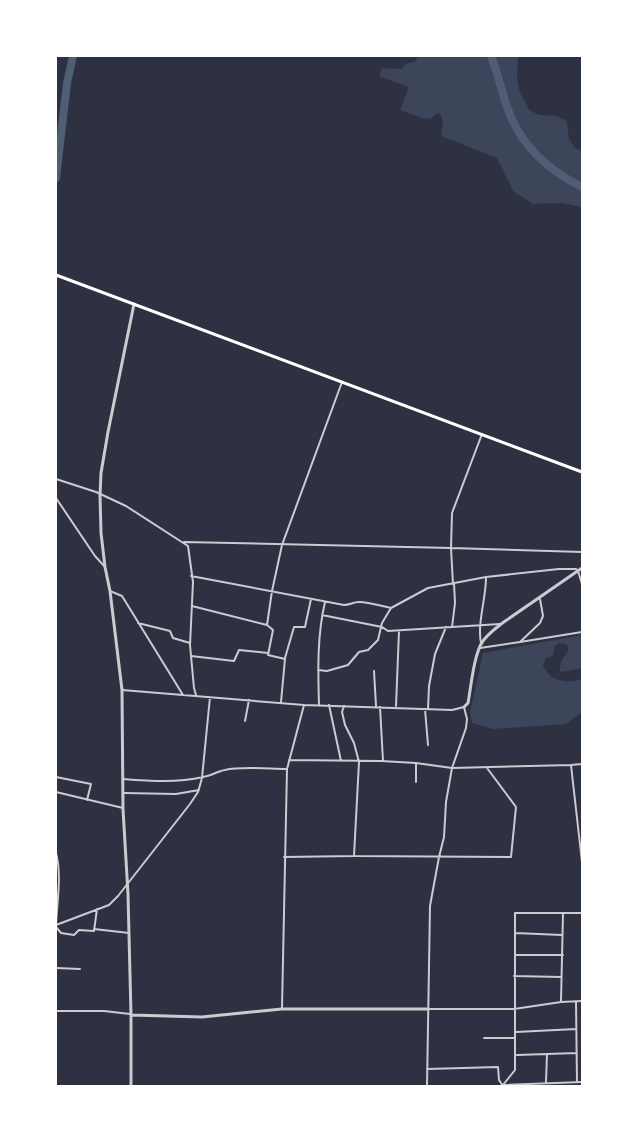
<svg xmlns="http://www.w3.org/2000/svg" width="638" height="1142" viewBox="0 0 638 1142" font-family="Roboto,sans-serif">
	<rect width="100%" height="100%" fill="#2d3142"/>
	<path fill="#3c4559" d="M419,56H518L517,79L519,90L529,110L539,115L557,116L567,121L569,139L575,148L582,151V207L561,203L533,204L513,191L497,158L441,136L443,120L440,114L437,113L432,118L425,119L400,110L409,87L381,77L379,74L383,68L401,69L407,63L414,62Z
		M582,635V668L561,672L560,671C560,655 565,660 569,648L566,644L560,643L555,646C552,653 557,656 546,658L543,665C549,681 567,684 582,679V712L566,724L493,729L472,723L470,712L483,653Z"/>
	<g fill="none" stroke-linecap="round" stroke-linejoin="round">
		<path stroke="#4f5d75" stroke-width="8" d="M491,56C497,71 501,88 506,104C519,144 546,169 582,187
			M56,178L67,83L73,56"/>
		<path stroke="#caccd0" stroke-width="2" d="M482,434L452,513L451,548L582,552
			M56,479L96,492L126,506L188,546L193,582L190,645L194,688L196,695
			M56,498L95,556L105,567
			M184,542L451,548L453,584
			M191,576L344,605C350,605 353,602 359,602C369,602 381,606 391,608
			M110,591L122,596L183,695
			M192,606L267,625L273,630L268,655L285,659L281,702
			M322,615L382,627L388,631L500,624
			M138,623L170,631L173,638L190,643
			M267,625L272,591L282,545L342,382
			M452,627L455,603L454,583
			M520,642L582,632
			M481,643C477,624 486,598 486,578
			M480,648L520,642L540,623L543,616L540,599
			M191,656L234,661L239,650L268,653
			M285,658L294,627H305L311,599
			M318,670L327,671L348,665L359,652L368,650L378,640L382,623L391,608L428,588L486,577L559,569H576L578,571L582,584
			M374,671L376,706
			M122,690L304,705L452,710L464,707L467,719L466,728L452,768L446,802L444,837L439,857L430,906L427,1086
			M319,705C318,670 317,636 325,602
			M329,705L341,761
			M344,706L342,712L345,725L354,743L359,762L354,856
			M396,706L399,631
			M380,707L383,761
			M425,709L428,745
			M428,709L429,686L435,654L446,627
			M245,721L249,700
			M289,760L381,761L416,763L452,768L571,765
			M582,764L571,765L582,862
			M56,777L91,784L87,800
			M123,779C149,781 178,783 203,777C211,776 218,771 225,770C241,766 270,769 287,769
			M416,782V763
			M56,792L123,808
			M124,793L176,794L199,790
			M56,853C62,875 57,902 56,925
			M284,857L354,856L511,857L516,807L487,768
			M56,925L109,905L118,896L190,804L198,792L202,778L210,697
			M56,927L61,933L74,935L79,930L94,931L97,909
			M94,929L129,933
			M515,933L562,935
			M515,955H563
			M56,968L80,969
			M514,976L561,977
			M561,1001L563,914
			M576,1002L577,1082
			M282,1008L287,769L304,705
			M428,1009H514L561,1002L582,1001
			M56,1011H104L130,1014
			M516,1032L576,1029
			M484,1038H515
			M517,1055L577,1053
			M427,1069L498,1067L499,1080L503,1086
			M546,1082L547,1054
			M503,1085L515,1070V913H582
			M503,1085L582,1082"/>
		<path stroke="#caccd0" stroke-width="3" d="M464,707L468,703C471,687 474,653 483,641C488,634 495,629 501,624L582,568
			M131,1015L202,1017L282,1009H428
			M131,1086V1015L128,894L123,809L122,690L110,591L105,567L101,533L100,495L101,473L108,432L134,304"/>
		<path stroke="#fff" stroke-width="3" d="M56,275L582,472"/>
	</g>
	<rect width="638" height="1142" fill="none" stroke="#ffffff" stroke-width="114"/>
</svg>
